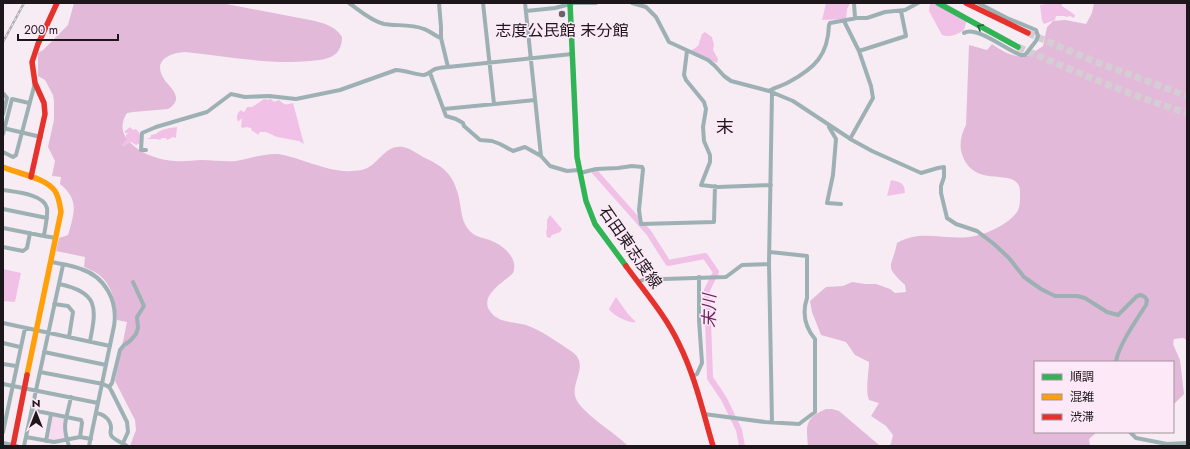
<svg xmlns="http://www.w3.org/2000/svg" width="1190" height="449" viewBox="0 0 1190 449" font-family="Jost,'Noto Sans JP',sans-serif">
	<rect width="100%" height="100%" fill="#f7ecf4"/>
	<path fill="#f8dbf0" d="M53,415L64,418L63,429L65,439L61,440H49L48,438Z"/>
	<path fill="#e2b9d8" d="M74,3H221L315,21C326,24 336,27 342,37C342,47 338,55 328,58C323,60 316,60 310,61C269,65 226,56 185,52C170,53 152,60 164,79C167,84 175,90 176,97C177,102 172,107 168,109L133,112L127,113C122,120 121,129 125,136C135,152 157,160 175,161C184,162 193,160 202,160C213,160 225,162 236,161C249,159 264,153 278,154C299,157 330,173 351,171C357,171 364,170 369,167C382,159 388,142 407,148C412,150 418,154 423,157C442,166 452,172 458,194C462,208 460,223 472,233C478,238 486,238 492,241C504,246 519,259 513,273C504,282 483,293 488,308C490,311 493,316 496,317C504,323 516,322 526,325C541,330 557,342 571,351C590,364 572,379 575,396C579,412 616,433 628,446H130L136,430L135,420L115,381L127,322L117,320C116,303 112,284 98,274C94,271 88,269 84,267L85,257L56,251L59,238L68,235C74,214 80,200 60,184L61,177L52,176L55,161L48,147L54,120V101L53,95L45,80L38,76V53L43,50L68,25Z
		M1094,3H1187V340L1183,338L1174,339L1173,344L1180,360L1184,394L1173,405V362H1035V432H1097L1089,439L1090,446H888L891,444L893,435L886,426L871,416L879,403L869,400C865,391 869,372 869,362L855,355L846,342L821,335L812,312L810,301L826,287L843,286L852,282L865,284H876L890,289L895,293L906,292L905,285C883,264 892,269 897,243C920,229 944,240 969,237C984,235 1007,226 1017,212C1020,208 1020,200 1020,195C1020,192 1020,188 1019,186C1012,168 973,189 962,154C959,145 961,134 966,125L969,45L987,50L992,44C1002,51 1016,60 1029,55C1033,53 1038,49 1043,46L1047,27L1053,21L1065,20L1086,24L1092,13Z
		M826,409H832L839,411L879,445L882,446H808C806,425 805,418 826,409Z"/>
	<path fill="#f1c0e6" d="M826,3H850L847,9L846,19L822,20Z
		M930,3H945L966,15V23L964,30C958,34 950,38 942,35L929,11Z
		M1051,3H1062V6L1075,15L1074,18L1070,16L1067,17L1064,16H1056L1055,20L1044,24L1042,21L1040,5Z
		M705,32L712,37L714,45L713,50L718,59L717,63L689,52L698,46L702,34Z
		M270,98L274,102L279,100C287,107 286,104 293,103L304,144L299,141L277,137L266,132H260L258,135L256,133L252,131L251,128L246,127L243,128L241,127L242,118L238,122C236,117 237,113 241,110L243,112L245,111L247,107H252L264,99L269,100Z
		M130,127L133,130L136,129L140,134V143L136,145L131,142L124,146H121L126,140V135L128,133H125V131Z
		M177,127L176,138L173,137L167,140L166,138H162L160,140L157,139H147L151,137V135L156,134C161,129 170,128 177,127Z
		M891,180C899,182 905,182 905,193L887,196Z
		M550,215L562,229L560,232L552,235L550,238L547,237L546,232L547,229V220Z
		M3,269L21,273L15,302L3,301Z
		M616,297L628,314L636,322C630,324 612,315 609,309Z"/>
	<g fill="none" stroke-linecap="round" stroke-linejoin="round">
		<path stroke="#f1c0e6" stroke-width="6" d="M595,172L649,233L668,263L705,256L716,272L707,290L710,378L724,399L739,430L742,446"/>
		<path stroke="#d6ccd4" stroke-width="7" stroke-dasharray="7 3.5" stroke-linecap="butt" d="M1028,33L1091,60L1187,96
			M1018,47C1074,71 1129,95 1187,113"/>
		<path stroke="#9db1b4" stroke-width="4" d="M349,3C359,10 371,21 384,24C397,26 411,24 424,29C430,31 435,36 441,38
			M439,3L441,27V38L448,67
			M483,3L494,104
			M525,3L541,156
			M632,3L646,7L656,17L669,42L708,60L715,66L724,76L731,81L769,91L793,101L852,140L872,151L921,173L938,168L944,167V177L941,186V193L947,218L956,224L977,231L994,244L1009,258L1024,277L1041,289L1055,296H1077L1085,298L1107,312L1118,315L1137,296L1141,295L1145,297L1147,300L1146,305C1137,319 1118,346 1116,362
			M854,3L855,18
			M526,11L555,8L574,3H596
			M844,21L859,51L871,86L873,98L850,139
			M964,33C976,25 1008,51 1021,55H1025L1036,41L1038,36L1036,30L1007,18L978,3
			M687,51L684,75L686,80L704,102L706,109L703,127L704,141L710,155V162L701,185L718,187L771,185
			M859,51L906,36L901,11
			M430,73L446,116L456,119L463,123L464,126L480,140L492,141L500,144L513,151L525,147L541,156L550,166L567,171L579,170
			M769,91C775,87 782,86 789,82C815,68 828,55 829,25L830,23L857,18H867L885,12L905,10L918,3
			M3,93L7,98L3,114
			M444,109L535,100
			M829,127L836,139L833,175L827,203L841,204
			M3,128L41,137
			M3,134L12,99L29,103
			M146,150H141L142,133L156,127L207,112L231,94L245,97L269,96L296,99L340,90L396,70C405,70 416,75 424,75C429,74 431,71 435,69C439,68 444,67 448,67L572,54
			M3,152L13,157L16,155L35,83
			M580,173L596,169L618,168L632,166L642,167L643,169L639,210L641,224L714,222L715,186
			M3,190C15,192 44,194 47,208C48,217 45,227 44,236L3,228
			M3,209L47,218
			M44,236L56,238
			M3,247L23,251L27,248L30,233
			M51,262C61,264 72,265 81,269C106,277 118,302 114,326L89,446
			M638,282C647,277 654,277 664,279L726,277L742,265L769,264
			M59,284C98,292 97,307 90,341
			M54,304L68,306L73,312L69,337
			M3,323L110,346
			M3,343L20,347
			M44,352L106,365
			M3,364L16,366
			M40,372L103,384L109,387L111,390L127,422L128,432L123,443
			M693,376L697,374L702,363L699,320V277
			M3,384L98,403
			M109,387L112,383L120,350L124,345L130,341L136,334L138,328L137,317L144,306L133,282
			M32,410L81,420L82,423L80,437
			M96,413C104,414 111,420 111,428C111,430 110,433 111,435C112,439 123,443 127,446
			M704,414L765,422L799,424L815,412V339C805,327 802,313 807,298V256L770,252
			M772,422L769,264L772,93
			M3,432L25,328
			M1130,432L1136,438L1167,444L1187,443
			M26,437L54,442L80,437L91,439
			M46,441L51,414
			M3,443L17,446
			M24,446L63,265
			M69,446C61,423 67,419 71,397"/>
		<path stroke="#30b455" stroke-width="5.5" d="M570,3L577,157L586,201L595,224L626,266
			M938,3L1018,47"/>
		<path stroke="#ff9f0a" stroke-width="5.5" d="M3,167C18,174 45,177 55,191C59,197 60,205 61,212L27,375"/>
		<path stroke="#e5322d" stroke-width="5.5" d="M966,3L1028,33
			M31,177L45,114L44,103L35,83L32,62L38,44L57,3
			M626,266C644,291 666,316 679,344C695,376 703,412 713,446
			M13,446L27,375"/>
		<defs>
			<path id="rail" d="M3,42L24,3"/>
		</defs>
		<use href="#rail" stroke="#aab0b3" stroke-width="2.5"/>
		<use href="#rail" stroke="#fce8f6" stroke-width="1" stroke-dasharray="3" stroke-linecap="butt"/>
	</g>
	<defs><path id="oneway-chevron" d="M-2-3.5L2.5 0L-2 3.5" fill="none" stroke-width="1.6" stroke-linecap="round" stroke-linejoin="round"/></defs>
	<use stroke="#265e36" href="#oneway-chevron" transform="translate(980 27) rotate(-150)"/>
	<circle fill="#696268" stroke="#fce8f6" stroke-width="1.5" cx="562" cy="14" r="4"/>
	<g text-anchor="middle" stroke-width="3" stroke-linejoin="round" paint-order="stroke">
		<g font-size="16" fill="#1d171c" stroke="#fce8f6">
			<text x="562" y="36">志度公民館 末分館</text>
		</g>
		<g font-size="16" fill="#1d171c" stroke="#fce8f6">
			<text transform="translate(631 247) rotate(55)" y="6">石田東志度線</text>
		</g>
		<g font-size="17" font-style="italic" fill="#6c2160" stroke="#fce8f6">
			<text transform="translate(709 311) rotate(-89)" y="6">末川</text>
		</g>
		<g font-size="18" fill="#1d171c" stroke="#fce8f6">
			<text x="725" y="133">末</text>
		</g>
	</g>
	<rect width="1190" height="449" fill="none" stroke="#1d171c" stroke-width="8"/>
	<rect x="1034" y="361" width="140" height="72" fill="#fce8f6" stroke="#a3949f"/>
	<rect x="1042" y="374" width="20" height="6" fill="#30b455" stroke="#a3949f"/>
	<text x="1070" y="381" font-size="12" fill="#1d171c">順調</text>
	<rect x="1042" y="394" width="20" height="6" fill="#ff9f0a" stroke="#a3949f"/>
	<text x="1070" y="401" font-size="12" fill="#1d171c">混雑</text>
	<rect x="1042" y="414" width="20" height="6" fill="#e5322d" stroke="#a3949f"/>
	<text x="1070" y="421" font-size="12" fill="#1d171c">渋滞</text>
	<g transform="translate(36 413)" stroke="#fce8f6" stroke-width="3" paint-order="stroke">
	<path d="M0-3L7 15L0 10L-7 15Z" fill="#1d171c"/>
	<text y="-6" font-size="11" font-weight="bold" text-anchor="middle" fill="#1d171c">N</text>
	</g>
	<path d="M18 34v6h100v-6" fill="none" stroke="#1d171c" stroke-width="2"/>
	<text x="24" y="34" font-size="12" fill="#1d171c" stroke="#fce8f6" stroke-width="3" paint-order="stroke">200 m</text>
</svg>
